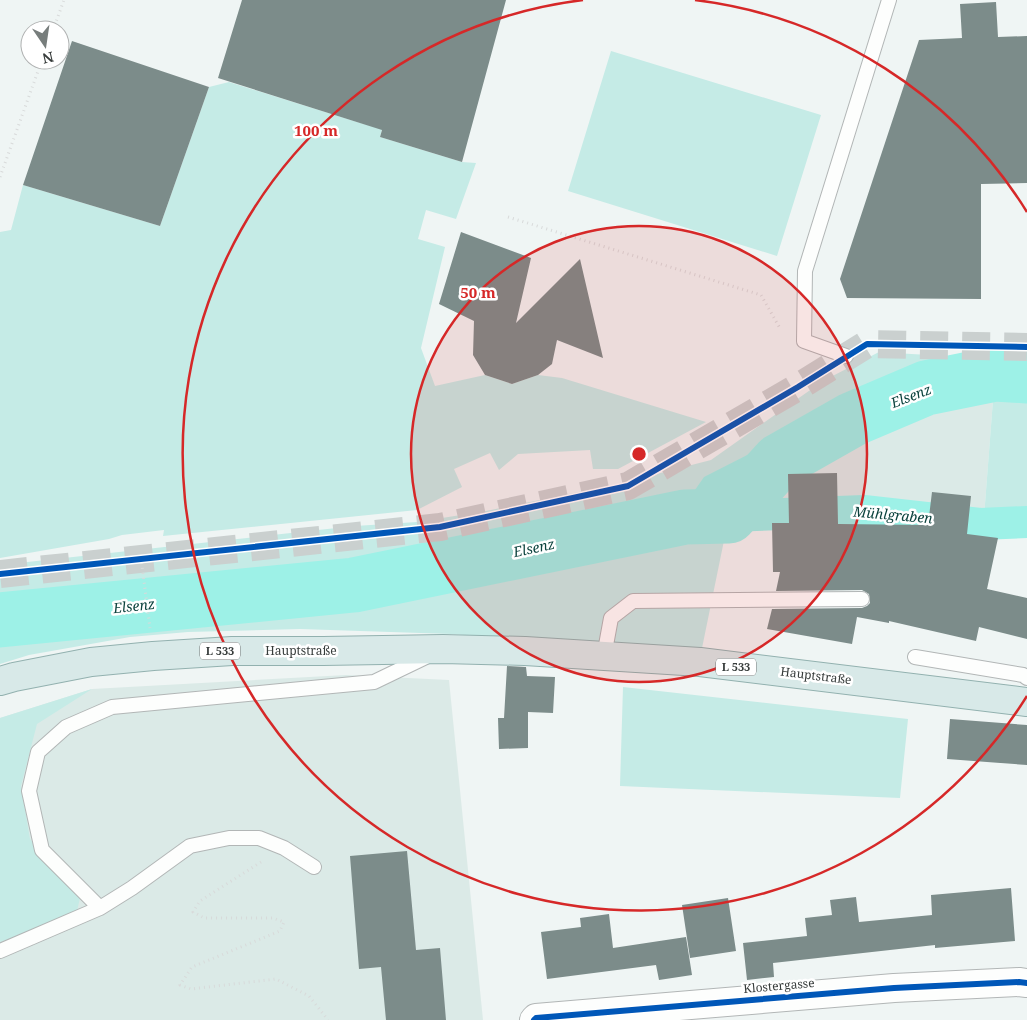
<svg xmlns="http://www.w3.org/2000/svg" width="1027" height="1020" viewBox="0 0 1027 1020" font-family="'Noto Serif',serif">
	<rect width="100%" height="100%" fill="#eff5f4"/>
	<path fill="#dbeae7" d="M995,374L983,530L859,515L729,516L779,461L853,419L926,388Z
		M346,675L449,680L483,1020H0V718L92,689Z"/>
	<path fill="#c5ebe6" d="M611,51L821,115L777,256L568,191Z
		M229,82L357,122L382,129L380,137L462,162L476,163L456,219L426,210L418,239L445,247L421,348L435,386L485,375L512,384L538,375L562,378L706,422L618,469H593L590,450L518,454L499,470L490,453L454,469L462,487L417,510L163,536L164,530L122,535L109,539L0,558V232L11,230L23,185L160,226L209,87Z
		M879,352L977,358L1027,359V529L983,530L995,374L926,388L853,419L759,449L688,500L680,520L729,516L701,653L451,634L300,629L188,632L130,637L29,655L0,664V565L355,526L417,522L486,511L618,484L711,460L823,381Z
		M623,687L908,719L900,798L620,786Z
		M92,689L37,724L21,786L30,839L56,869L72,884L80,898L77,911L61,921L0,942V718Z"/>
	<path fill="#9df1e7" d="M853,419L779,461L729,516L685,517L688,500L704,477L759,449Z"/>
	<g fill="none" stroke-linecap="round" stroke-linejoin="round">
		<path stroke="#9df1e7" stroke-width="32" d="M729,516L864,511L980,524L1027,522"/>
		<path stroke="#9df1e7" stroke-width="55" d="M0,620L354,585L685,517L729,516L779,461L853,419L926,388L995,374L1027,376"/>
	</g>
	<path fill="#7c8c8a" d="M242,0H506L462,162L380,137L382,130L218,78Z
		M996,2L998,37L1027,36V183L981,184V299L847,298L840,279L919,40L962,38L960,4Z
		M72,41L209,87L160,226L23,185Z
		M461,232L531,258L516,323L580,259L603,358L557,340L552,364L538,375L512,384L485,375L473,355L474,321L439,304Z
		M837,473L838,524L928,525L932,492L971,496L967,534L998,538L987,589L1027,598V639L979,627L976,641L889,621V623L857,617L852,644L767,629L772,609L862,608L867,606L870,603L869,594L862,590L776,591L780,572H773L772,523H789L788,474Z
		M507,666L526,667L527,676L555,677L553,713L528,712V748L499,749L498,718H504Z
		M950,719L1027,725V765L947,759Z
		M407,851L416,950L440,948L446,1020H386L381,967L359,969L350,856Z
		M1011,888L1015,941L935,948V945L773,963L774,977L747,980L743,943L807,936L805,918L832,915L830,900L856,897L859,922L932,915L931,895Z
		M728,898L736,951L690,958L682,905Z
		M609,914L613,948L686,937L692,975L659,980L656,965L547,979L541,932L581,927L580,918Z"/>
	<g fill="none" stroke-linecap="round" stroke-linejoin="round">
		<path stroke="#cad0cf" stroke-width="28" stroke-dasharray="28 14" stroke-linecap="butt" d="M0,574L440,527L628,486L798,387L867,344L1027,347"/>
		<defs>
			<path id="service" d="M846,356L804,341L805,271L889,0
				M604,656L611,618L633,601L862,599
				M915,657L1023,675L1027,678
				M100,908L42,850L29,791L38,752L66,727L112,707L374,682L428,656
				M0,951L100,908L132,888L190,846L229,838H259L284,848L314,867"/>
			<path id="minor" d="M534,1020L536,1018L894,988L1019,982L1027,983"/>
			<path id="primary" d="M0,681L14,677L91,662L153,656L232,651H323L443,649L525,651L700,662L1027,702"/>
		</defs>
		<use href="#service" stroke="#b2b6b6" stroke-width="16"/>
		<use href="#minor" stroke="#b2b6b6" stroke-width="30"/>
		<use href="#primary" stroke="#92b1af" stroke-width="30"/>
		<path stroke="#d8dada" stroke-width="3" stroke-dasharray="1 4" stroke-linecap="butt" d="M53,30L64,0
			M0,177L42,60
			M508,217L761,295L781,330
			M141,558L150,628
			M261,862L200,901L193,912L204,918H273L284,922L280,931L192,967L180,985L191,989L276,979L309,996L328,1020"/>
		<use href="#service" stroke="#fdfefd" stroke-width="14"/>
		<use href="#minor" stroke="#fdfefd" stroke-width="28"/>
		<use href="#primary" stroke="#d8e9e8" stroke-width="28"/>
		<defs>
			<path id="cycleway" d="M0,574L440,527L628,486L798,387L867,344L1027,347
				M534,1020L536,1018L894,988L1019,982L1027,983"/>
		</defs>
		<use href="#cycleway" stroke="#fff" stroke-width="9"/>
		<use href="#cycleway" stroke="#0057b8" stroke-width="6"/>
	</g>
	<circle cx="639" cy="454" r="228" fill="#d62828" fill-opacity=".12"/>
	<g fill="none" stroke="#d62828" stroke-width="2.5">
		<circle cx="639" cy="454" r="228"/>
		<path d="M1027 696A457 457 0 1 1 583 0M695 0A457 457 0 0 1 1027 212"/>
	</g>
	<g text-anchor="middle" stroke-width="5" stroke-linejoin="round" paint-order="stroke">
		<g fill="#fff" stroke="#737676" stroke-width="1">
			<rect x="200" y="642.5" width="40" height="17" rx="4"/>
			<rect x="716" y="658.5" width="40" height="17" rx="4"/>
		</g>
		<g font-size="11" font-weight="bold" fill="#373c3b">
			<text x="220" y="655">L 533</text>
			<text x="736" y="671">L 533</text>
		</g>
		<g font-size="12" fill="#373c3b" stroke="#fff">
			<text x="301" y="655">Hauptstraße</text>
			<text transform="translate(816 676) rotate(7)" y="4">Hauptstraße</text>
			<text transform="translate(779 986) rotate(-5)" y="4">Klostergasse</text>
		</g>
		<g font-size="14" font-style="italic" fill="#0c433e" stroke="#fff">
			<text transform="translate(911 396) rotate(-21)" y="5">Elsenz</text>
			<text transform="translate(893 515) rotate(5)" y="5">Mühlgraben</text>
			<text transform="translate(534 548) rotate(-12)" y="5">Elsenz</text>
			<text transform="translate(134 606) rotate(-6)" y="5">Elsenz</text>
		</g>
	</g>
	<circle cx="639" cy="454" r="8" fill="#d62828" stroke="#fff" stroke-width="2.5"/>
	<g font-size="15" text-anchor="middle" font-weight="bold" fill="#d62828" stroke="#fff" stroke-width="5" stroke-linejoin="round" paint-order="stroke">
		<text x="316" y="136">100 m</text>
		<text x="478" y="298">50 m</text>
	</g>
	<g transform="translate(45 45) rotate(167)"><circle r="24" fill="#ffffff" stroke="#afb1b1"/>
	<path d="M0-4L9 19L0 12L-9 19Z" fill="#777d7c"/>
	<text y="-8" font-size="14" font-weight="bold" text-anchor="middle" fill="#373c3b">N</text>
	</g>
</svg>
